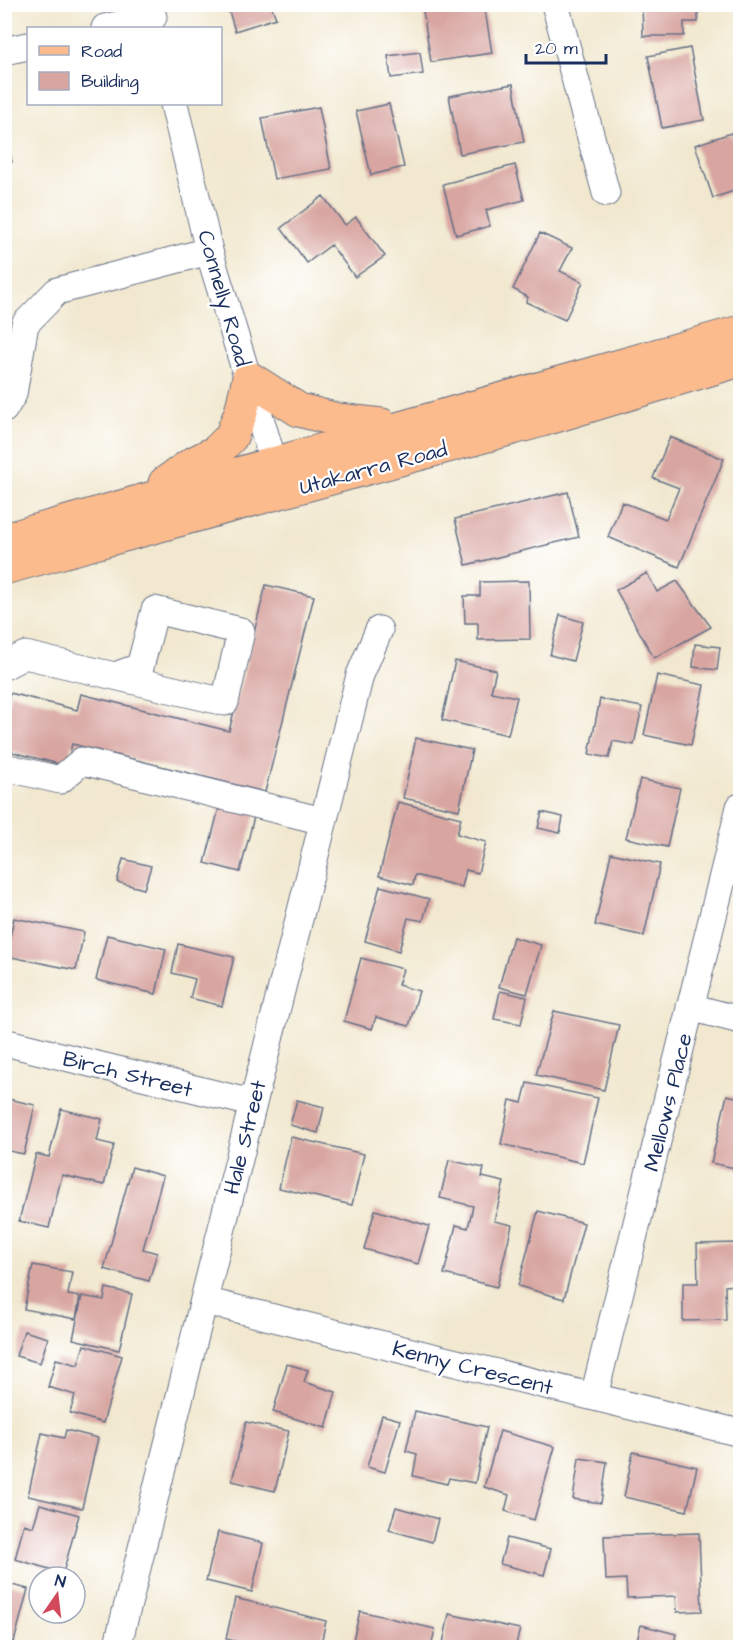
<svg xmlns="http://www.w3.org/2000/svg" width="745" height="1652" viewBox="0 0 745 1652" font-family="'Architects Daughter',sans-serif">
	<rect width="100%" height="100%" fill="#fff"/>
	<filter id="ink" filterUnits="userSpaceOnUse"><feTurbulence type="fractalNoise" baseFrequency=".0167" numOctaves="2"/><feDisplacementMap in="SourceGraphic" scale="12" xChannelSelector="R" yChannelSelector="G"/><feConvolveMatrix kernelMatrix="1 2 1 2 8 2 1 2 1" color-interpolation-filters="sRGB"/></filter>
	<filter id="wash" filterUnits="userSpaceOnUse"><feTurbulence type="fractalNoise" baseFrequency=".008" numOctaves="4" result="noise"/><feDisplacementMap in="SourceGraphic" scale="24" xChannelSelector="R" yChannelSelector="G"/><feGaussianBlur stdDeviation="1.35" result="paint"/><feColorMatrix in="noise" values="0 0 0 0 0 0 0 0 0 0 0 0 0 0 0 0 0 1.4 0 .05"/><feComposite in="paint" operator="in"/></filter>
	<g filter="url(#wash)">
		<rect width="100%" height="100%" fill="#f1e8cf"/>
		<g id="blocks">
			<path fill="#d8a5a0" d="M470,4H484L492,53L431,62L423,11Z
				M642,4H698V22H684V36H643Z
				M227,5H271L276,18L235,31Z
				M690,48L704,120L662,128L648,56Z
				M420,52L423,74L391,78L388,56Z
				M513,84L524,142L460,154L449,96Z
				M389,104L404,167L371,175L356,111Z
				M319,107L331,169L274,179L262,118Z
				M4,130L12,162L4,164Z
				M731,133L740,161V189L713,198L695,145Z
				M515,165L524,200L486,210L490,226L456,235L443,184Z
				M323,196L345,225L356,217L385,256L355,277L331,245L307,263L281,228Z
				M540,233L572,248L560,271L583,282L565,320L526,302L528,297L513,289Z
				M670,437L724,459L679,567L608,537L622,502L666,519L679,488L653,478Z
				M568,492L579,537L466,565L455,519Z
				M647,573L657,592L677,581L711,627L654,658L616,590Z
				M529,581L530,639L478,640V623H465L464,596H480V582Z
				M266,585L314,596L265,792L72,744L67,766L4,750V715L10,693L77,710L81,694L229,731Z
				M560,615L583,622L573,661L550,655Z
				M695,644L720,647L717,670L693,667Z
				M455,661L496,670L491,692L517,697L508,735L442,720Z
				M657,675L704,685L691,745L644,735Z
				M600,699L642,707L634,745L613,741L609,758L589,754Z
				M416,738L472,750L459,810L403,798Z
				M640,779L680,788L667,847L626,838Z
				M222,796L257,805L240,872L205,863Z
				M398,802L461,818L457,834L486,842L478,873L466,870L462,887L415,875L413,885L379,876Z
				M542,812L563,817L560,833L538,828Z
				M611,853L660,864L644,936L595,925Z
				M123,859L151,866L144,889L117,882Z
				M380,886L429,899L423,921L408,918L399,951L365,941Z
				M14,918L84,932L76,970L6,956Z
				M107,935L166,949L156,994L96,980Z
				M513,937L541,945L527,994L499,987Z
				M178,944L234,957L222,1006L190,998L195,979L172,973Z
				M361,958L403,969L398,985L419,991L409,1026L376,1017L372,1029L344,1021Z
				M500,991L527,997L521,1024L494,1019Z
				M554,1011L619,1025L604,1090L536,1075Z
				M527,1083L598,1098L583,1163L501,1144L510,1100L522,1103Z
				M727,1095L740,1098V1169L711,1163Z
				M4,1098L35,1105L24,1154L4,1150Z
				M297,1100L324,1107L318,1133L290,1125Z
				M61,1109L102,1119L97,1141L114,1145L104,1185L62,1175L49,1228L19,1221L36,1154L49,1157Z
				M291,1137L364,1154L352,1205L279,1188Z
				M449,1160L484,1168L482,1177L504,1182L494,1221L512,1225L497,1287L444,1274L456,1225L468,1228L473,1206L440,1198Z
				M132,1167L163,1176L143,1249L157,1253L149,1281L104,1269Z
				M375,1210L429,1226L418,1264L364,1249Z
				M538,1211L584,1223L564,1299L518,1286Z
				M736,1243V1285L725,1286L726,1320L683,1321V1283H698L697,1244Z
				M33,1265L72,1272L68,1295L80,1297L76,1319L24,1309Z
				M106,1288L132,1294L119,1350L73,1339L82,1296L104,1300Z
				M24,1331L48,1338L40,1363L16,1356Z
				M84,1345L122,1356L103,1423L70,1413L75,1395L48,1387L56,1359L78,1365Z
				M287,1364L308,1370L304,1382L336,1392L326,1428L273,1412Z
				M415,1411L487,1427L475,1483L449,1478L447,1484L413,1476L417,1454L406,1451Z
				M382,1415L400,1420L385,1472L367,1467Z
				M246,1422L289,1431L275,1491L232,1481Z
				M66,1430L98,1438L82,1508L28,1496L42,1433L64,1438Z
				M500,1431L555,1447L534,1520L505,1511L509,1495L484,1487Z
				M633,1452L697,1467L687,1511L624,1497Z
				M579,1458L607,1462L601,1503L573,1499Z
				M40,1504L79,1515L63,1573L15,1559L24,1524L33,1527Z
				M396,1507L438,1519L432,1542L389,1530Z
				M218,1532L263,1543L252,1592L206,1581Z
				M699,1533L702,1611L677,1612L676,1596L627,1598L626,1579L606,1580L604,1536Z
				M507,1538L551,1549L544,1575L500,1564Z
				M4,1583L28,1589L14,1642L4,1640Z
				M235,1598L326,1621L320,1648H265L226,1639Z
				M360,1611L435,1629L431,1648H351Z
				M449,1614L520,1629L515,1648H442Z
				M641,1625L676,1634L673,1648H635Z"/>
		</g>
	</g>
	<g filter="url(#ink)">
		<use href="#blocks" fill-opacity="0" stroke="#667086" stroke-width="1.5"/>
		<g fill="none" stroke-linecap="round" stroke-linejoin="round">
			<defs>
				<path id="minor" d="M555,4L606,193
					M105,28L153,17
					M4,51L28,46
					M174,104L209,251L280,484
					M4,409L13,394L25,324L57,291L209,251
					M4,666L25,655L225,702L241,631L155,610L140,667L118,675
					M4,767L60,780L82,761L323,821
					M690,1007L740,1020
					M4,1042L252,1103
					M205,1301L740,1433
					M594,1396L740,807
					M117,1648L360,675L379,630"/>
				<path id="major" d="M165,483L192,464L216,452L231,437L241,412L249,378L299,410L338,420L382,425
					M4,540L740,332
					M4,568L542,420L740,360"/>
			</defs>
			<use href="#minor" stroke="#667086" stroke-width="29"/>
			<use href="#major" stroke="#667086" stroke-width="35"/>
			<use href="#minor" stroke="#fff" stroke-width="27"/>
			<use href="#major" stroke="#fbbb8d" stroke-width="33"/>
		</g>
	</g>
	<g text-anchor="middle" stroke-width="4.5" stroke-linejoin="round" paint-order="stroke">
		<g font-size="22" fill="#1b2f5e" stroke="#fff">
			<text transform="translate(225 298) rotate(74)" y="8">Connelly Road</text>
			<text transform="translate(373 467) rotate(-15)" y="8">Utakarra Road</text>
			<text transform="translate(128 1073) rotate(14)" y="8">Birch Street</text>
			<text transform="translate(667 1102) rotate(-76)" y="8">Mellows Place</text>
			<text transform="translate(244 1137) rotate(-76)" y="8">Hale Street</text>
			<text transform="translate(473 1367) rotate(14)" y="8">Kenny Crescent</text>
		</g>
	</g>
	<rect width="745" height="1652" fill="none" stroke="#fff" stroke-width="24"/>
	<rect x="27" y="27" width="195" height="78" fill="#ffffff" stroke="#a4acbf" stroke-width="1.5"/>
	<rect x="39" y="46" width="30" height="9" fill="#fbbb8d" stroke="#a4acbf" stroke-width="1.5"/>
	<text x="81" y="57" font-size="18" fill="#1b2f5e">Road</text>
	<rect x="39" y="72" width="30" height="18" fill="#d8a5a0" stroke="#a4acbf" stroke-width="1.5"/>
	<text x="81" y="87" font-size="18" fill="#1b2f5e">Building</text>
	<g transform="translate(57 1595) rotate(14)"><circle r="28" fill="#ffffff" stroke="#a4acbf" stroke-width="1.5"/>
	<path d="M0-4.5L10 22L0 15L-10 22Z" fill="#d1495b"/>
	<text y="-9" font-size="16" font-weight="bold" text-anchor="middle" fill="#1b2f5e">N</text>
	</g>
	<path d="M526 54v9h80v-9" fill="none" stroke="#1b2f5e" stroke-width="3"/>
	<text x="535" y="54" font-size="18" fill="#1b2f5e" stroke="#ffffff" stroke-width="4.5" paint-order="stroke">20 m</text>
</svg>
